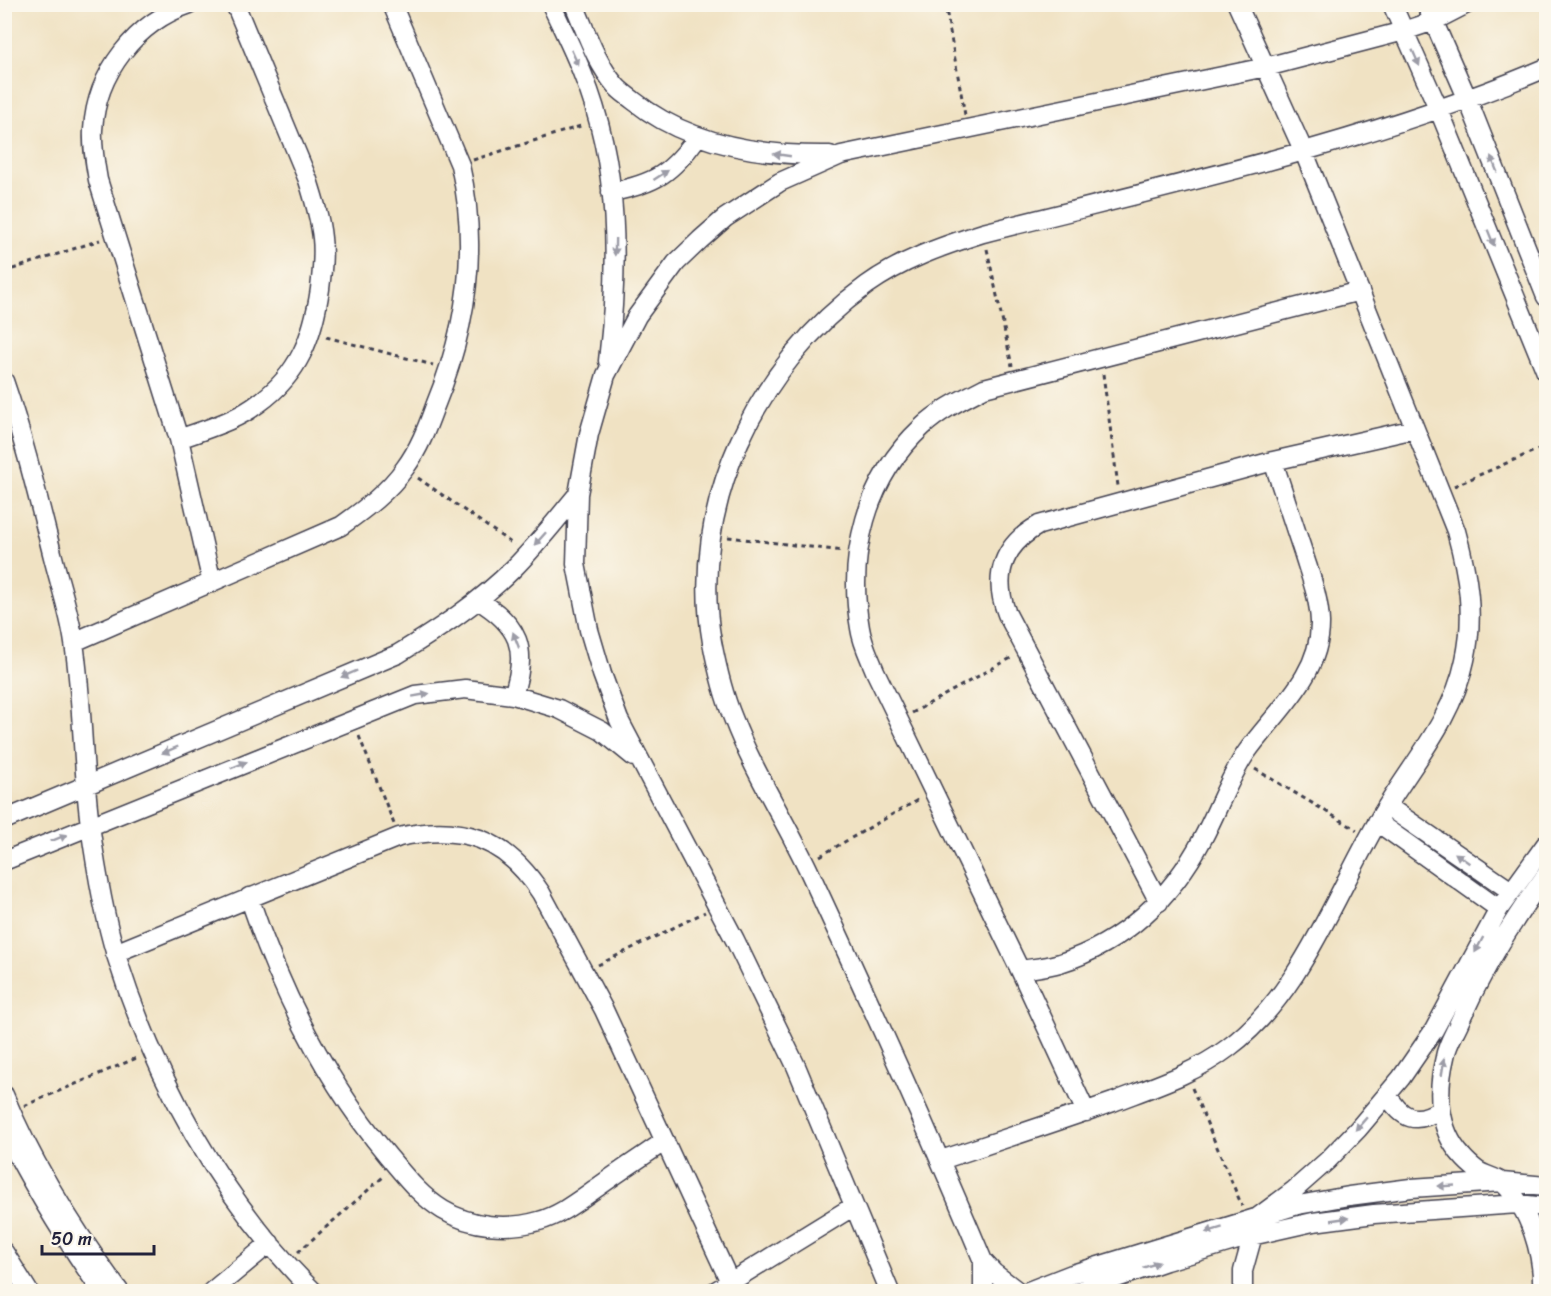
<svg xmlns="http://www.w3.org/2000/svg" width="1551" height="1296" viewBox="0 0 1551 1296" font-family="Sriracha,sans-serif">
	<rect width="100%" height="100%" fill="#fbf7ec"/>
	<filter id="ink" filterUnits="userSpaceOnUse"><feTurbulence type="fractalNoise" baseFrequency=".0167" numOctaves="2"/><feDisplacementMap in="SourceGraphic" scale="12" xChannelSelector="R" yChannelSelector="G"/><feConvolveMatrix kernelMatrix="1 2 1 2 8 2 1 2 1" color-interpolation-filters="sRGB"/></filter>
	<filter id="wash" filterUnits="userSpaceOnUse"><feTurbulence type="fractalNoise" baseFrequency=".008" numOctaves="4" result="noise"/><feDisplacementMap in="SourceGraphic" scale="24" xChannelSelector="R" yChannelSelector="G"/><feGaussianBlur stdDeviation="1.35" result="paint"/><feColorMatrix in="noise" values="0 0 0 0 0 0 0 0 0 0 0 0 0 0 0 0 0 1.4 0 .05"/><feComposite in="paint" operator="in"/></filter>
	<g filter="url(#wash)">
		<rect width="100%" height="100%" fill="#f0e2c3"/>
	</g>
	<g filter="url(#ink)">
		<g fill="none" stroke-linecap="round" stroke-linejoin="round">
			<defs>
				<path id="minor" d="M190,4C136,22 96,73 93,130C92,147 95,163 98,180L179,439L212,583
					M551,4C562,28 574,51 583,75C620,165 619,266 608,361
					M574,4C586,32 596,63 616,86C621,92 628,96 634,101C689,145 762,156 830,155
					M1392,4L1439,110L1546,372
					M1426,4L1468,100L1546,297
					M611,192C655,184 672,173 698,136
					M4,381C24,439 38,498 53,557C60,585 70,614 74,643C83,703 82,764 90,825C96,868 103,913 116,955C155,1079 221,1200 314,1292
					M179,439C206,429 236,421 259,403C299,374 313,337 320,289C322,272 324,255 322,238C320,218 314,199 308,180L235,4
					M478,600C519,625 529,649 513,695
					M74,642L341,526C365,509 388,492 405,468C419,449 427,428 435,406C467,328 479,247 460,165L392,4
					M1387,806L1511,891
					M4,820L398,654C439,629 479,603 514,568C537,545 557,519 578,494
					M1377,822L1499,909
					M4,861L415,695L465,689L513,695L559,709L602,731L634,757
					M249,897C281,992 324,1079 388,1156C405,1176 420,1196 443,1210C471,1227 508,1230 539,1221C561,1215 579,1200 598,1187C620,1171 643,1156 665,1141
					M1159,902L1007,614C992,576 1003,545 1039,525L1273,461L1415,429
					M115,953L399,837C462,823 505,838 541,893L604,1010L730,1282
					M1020,970C1033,968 1047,967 1060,963C1124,943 1172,897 1203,838C1218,810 1228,780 1246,753C1275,712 1321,676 1320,622C1319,597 1310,575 1303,552C1293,521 1283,491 1273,461
					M1387,1094C1402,1120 1416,1125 1441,1109
					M4,1095C33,1166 74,1230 120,1292
					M1086,1112L1020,970L875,671C870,658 862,643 860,628C847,555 866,479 922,427C940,410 963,399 984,388L1360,291
					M4,1129C33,1187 65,1239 102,1292
					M941,1160C998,1141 1056,1122 1113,1102C1152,1087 1194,1074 1228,1048C1300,995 1333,899 1377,823C1407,769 1452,723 1465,660C1475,615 1468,574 1456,531L1304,152L1237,4
					M4,1252L29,1292
					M211,1292L270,1243
					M714,1292L854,1206
					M890,1292L796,1066L735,940L619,720L602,674L589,630L576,564L578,494L589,434L606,375L637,316L676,263L700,240L725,218L780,182L841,155L1266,67L1404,31L1434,21L1467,4
					M983,1292V1261
					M1019,1292L994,1273L983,1261C928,1130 869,1000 809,871C785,820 753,771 733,718C723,694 717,668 712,642C688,506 757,364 867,285C902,260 942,246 983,233C1173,185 1366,144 1546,68
					M1026,1292L1072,1274L1298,1205L1349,1196L1411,1188L1502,1182L1546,1186
					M1076,1292L1166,1261L1251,1236L1313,1222L1374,1214L1518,1204L1546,1207
					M1243,1292V1271L1258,1217L1293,1191L1327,1161L1358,1129L1401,1078L1434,1030L1499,909L1546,844
					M1542,1292C1544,1255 1530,1209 1503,1183C1496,1177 1486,1176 1478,1171C1473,1167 1466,1161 1462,1156C1437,1129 1437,1090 1445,1057C1447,1045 1454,1034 1459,1023C1482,971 1512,921 1546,875"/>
			</defs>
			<use href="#minor" stroke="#413f4f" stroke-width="21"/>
			<path stroke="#413f4f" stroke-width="3" stroke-dasharray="4.5 4.5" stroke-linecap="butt" d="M945,4L965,115
				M473,160L584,125
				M987,249L1012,366
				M4,272L100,240
				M326,337L433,365
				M1103,374L1118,486
				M418,478L514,545
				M1454,486L1546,446
				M728,537L843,551
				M912,713L1011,658
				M359,736L394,824
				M1255,769L1357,830
				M820,856L921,798
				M598,965L705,912
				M1192,1088L1242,1206
				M24,1106L139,1057
				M298,1252L383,1177"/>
			<use href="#minor" stroke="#fff" stroke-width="18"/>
		</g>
		<defs><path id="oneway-solid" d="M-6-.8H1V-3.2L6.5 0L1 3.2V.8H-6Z" transform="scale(1.5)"/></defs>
		<g fill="#9c9ca7">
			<use href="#oneway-solid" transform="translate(575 58) rotate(65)"/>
			<use href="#oneway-solid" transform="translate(1416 58) rotate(66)"/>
			<use href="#oneway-solid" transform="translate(782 155) rotate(-172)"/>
			<use href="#oneway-solid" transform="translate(1494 164) rotate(-112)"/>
			<use href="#oneway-solid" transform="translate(661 175) rotate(-33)"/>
			<use href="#oneway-solid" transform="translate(1491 238) rotate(68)"/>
			<use href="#oneway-solid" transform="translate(615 247) rotate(91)"/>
			<use href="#oneway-solid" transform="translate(540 539) rotate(132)"/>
			<use href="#oneway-solid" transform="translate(516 640) rotate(-111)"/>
			<use href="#oneway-solid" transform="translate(349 674) rotate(157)"/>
			<use href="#oneway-solid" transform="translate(421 695) rotate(-10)"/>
			<use href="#oneway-solid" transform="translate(170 750) rotate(157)"/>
			<use href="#oneway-solid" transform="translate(239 765) rotate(-22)"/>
			<use href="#oneway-solid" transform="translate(59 838) rotate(-22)"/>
			<use href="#oneway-solid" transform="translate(1462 858) rotate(-145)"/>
			<use href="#oneway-solid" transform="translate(1479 945) rotate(118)"/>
			<use href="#oneway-solid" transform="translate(1443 1067) rotate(-81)"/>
			<use href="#oneway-solid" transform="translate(1361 1124) rotate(131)"/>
			<use href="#oneway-solid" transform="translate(1446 1186) rotate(177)"/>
			<use href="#oneway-solid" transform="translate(1340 1219) rotate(-8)"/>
			<use href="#oneway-solid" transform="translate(1214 1230) rotate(163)"/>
			<use href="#oneway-solid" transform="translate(1151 1265) rotate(-19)"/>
		</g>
	</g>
	<rect width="1551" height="1296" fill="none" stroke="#fbf7ec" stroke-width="24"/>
	<path d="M42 1245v9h112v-9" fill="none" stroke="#22223b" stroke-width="3"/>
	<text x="51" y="1245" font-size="18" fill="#22223b" stroke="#fbf7ec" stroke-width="4.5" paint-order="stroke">50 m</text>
</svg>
